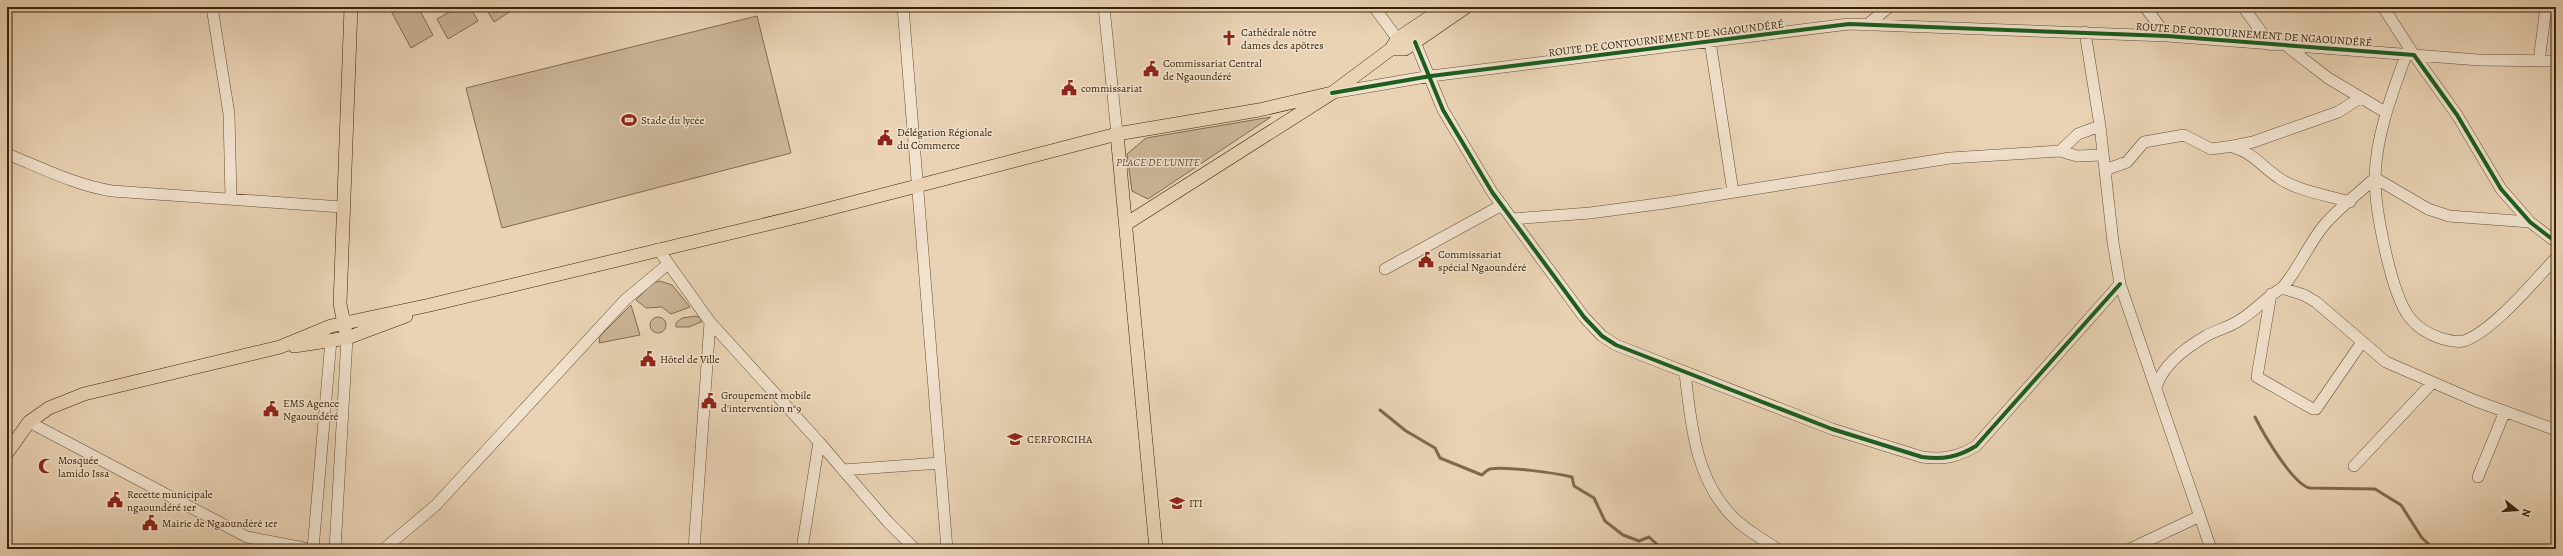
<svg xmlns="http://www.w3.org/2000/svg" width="2563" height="556" viewBox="0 0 2563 556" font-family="Alegreya,serif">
	<rect width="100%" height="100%" fill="#e9d3b4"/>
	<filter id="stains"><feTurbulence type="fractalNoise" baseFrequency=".005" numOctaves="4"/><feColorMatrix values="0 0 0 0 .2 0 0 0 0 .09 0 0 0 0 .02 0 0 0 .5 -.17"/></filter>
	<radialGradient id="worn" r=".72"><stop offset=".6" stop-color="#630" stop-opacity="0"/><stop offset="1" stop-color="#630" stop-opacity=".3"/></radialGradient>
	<path fill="#cbb597" stroke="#826c4f" d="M398,7H418L433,35L411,48L391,11Z
		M458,7H470L478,21L448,39L437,19Z
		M485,7H517L494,22Z
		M757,16L791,153L502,228L466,88Z
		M1271,117L1148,199L1132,191L1127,154L1146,138Z
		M660,281L672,285L690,307L671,314L662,307L646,308L636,300L652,283Z
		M631,305L640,335L599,343L600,336Z
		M696,316L701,318V322L689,327H676V323L682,318Z
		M650 325a8 8 0 1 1 16 0a8 8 0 1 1-16 0Z"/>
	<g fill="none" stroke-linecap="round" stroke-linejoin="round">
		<path stroke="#80694b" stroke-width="3" d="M1380,410L1406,431L1435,448L1440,458L1482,475C1484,473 1487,470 1490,469C1506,466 1555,473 1572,477L1574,486L1594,498L1605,521L1623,535L1639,541L1649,537L1662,549
			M2255,417C2263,433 2293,485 2310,488L2375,489L2401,505L2422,538L2434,549"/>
		<defs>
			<path id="minor" d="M212,7L229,114L231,199
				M903,7L947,549
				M1104,7L1117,134
				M1374,7L1402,45
				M2145,7L2167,36
				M2243,7L2271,45
				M2383,7L2414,55L2479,60L2556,61
				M1867,25L1889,7
				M2085,32L2100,126L2113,242L2120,284L2211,549
				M1710,41L1733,192
				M1415,42L1443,110L1492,192L1584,317L1602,336L1616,345L1832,429L1922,457C1943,460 1958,457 1976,446L2120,284
				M2288,47L2328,78L2385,112
				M2406,55C2392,94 2376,135 2375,178C2375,209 2391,295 2410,318C2418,328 2428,334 2440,338C2447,340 2456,343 2464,341C2493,331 2534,281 2556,258
				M2539,61L2546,7
				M1332,93L1431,76L1849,24L2167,36L2414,55L2457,115L2501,189L2530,222L2556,242
				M2233,147C2255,154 2261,166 2279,178C2295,190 2330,196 2350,202
				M2060,151L2078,134L2100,126
				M7,154C42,168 75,185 112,191L342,207
				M2105,170L2127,162L2144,142L2184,135L2211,149L2233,146L2253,142L2338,112L2360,98
				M2375,178L2428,209L2449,216L2530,222
				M1512,219L1590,213L1665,203L1950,158L2060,151L2077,156L2103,155
				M658,249L710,322L819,442L887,521L915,549
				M1385,269L1502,205
				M2282,288C2299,269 2308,244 2325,224C2340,207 2359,193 2375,178
				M2271,294L2257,377L2313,409H2316L2362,342
				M1685,373C1691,424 1695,481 1735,519C1747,531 1763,539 1777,549
				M2157,385C2164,364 2187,347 2206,336C2217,330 2230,327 2240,320C2255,311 2266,297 2282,288L2304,295L2316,302L2386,362L2476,401L2556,430
				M29,422L247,537L309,549
				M2354,466L2432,383
				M843,470L940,463
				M2478,477L2505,411
				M313,549L331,340
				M335,549L347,338
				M384,549L436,505L625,300L668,264
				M694,549L710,322
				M802,549L819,442
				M2130,549L2200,516"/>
			<path id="major" d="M1391,49H1405L1466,7
				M1117,134L1156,549
				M1126,224L1332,93L1391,49L1397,39L1445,7
				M347,338L340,304L351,7
				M294,346L347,338L406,316
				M7,453L29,422L49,408L84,394L280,347L331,326L430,305L805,215L1117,134L1259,110L1332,93"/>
		</defs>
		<use href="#minor" stroke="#664f32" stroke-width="12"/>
		<use href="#major" stroke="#3a2307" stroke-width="14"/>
		<use href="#minor" stroke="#f1e2ce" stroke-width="11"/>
		<use href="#major" stroke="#e9d3b4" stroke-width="13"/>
		<defs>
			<path id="cycleway" d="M1415,42L1443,110L1492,192L1584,317L1602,336L1616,345L1832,429L1922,457C1943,460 1958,457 1976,446L2120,284
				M1332,93L1431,76L1849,24L2167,36L2414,55L2457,115L2501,189L2530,222L2556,242"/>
		</defs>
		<use href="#cycleway" stroke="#f1e2ce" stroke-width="6"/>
		<use href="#cycleway" stroke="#1b5e20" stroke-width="4"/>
	</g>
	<defs>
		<symbol id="church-bare" viewBox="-9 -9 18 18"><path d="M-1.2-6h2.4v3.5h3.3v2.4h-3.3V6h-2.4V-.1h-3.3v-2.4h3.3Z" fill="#8f2418" stroke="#f1e2ce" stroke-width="2.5" paint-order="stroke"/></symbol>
		<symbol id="civic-bare" viewBox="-9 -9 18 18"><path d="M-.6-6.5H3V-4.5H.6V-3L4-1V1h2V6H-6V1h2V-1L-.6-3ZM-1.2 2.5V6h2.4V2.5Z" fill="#8f2418" stroke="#f1e2ce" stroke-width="2.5" paint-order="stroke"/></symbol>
		<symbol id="stadium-bare" viewBox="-9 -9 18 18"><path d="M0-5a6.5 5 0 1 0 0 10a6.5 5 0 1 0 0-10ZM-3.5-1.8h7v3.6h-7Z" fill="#8f2418" stroke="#f1e2ce" stroke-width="2.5" paint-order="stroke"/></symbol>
		<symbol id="university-bare" viewBox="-9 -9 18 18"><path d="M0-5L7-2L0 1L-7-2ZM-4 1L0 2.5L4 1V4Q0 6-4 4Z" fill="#8f2418" stroke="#f1e2ce" stroke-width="2.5" paint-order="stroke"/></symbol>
		<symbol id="mosque-bare" viewBox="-9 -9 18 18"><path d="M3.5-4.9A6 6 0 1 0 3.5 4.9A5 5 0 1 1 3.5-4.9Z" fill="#8f2418" stroke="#f1e2ce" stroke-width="2.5" paint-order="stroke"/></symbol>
	</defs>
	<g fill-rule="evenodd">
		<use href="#church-bare" x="1218" y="27" width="22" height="22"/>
		<use href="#civic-bare" x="1140" y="58" width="22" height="22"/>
		<use href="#civic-bare" x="1058" y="77" width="22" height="22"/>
		<use href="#stadium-bare" x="618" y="109" width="22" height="22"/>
		<use href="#civic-bare" x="874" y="127" width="22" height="22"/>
		<use href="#civic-bare" x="1415" y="249" width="22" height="22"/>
		<use href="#civic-bare" x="637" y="348" width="22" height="22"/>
		<use href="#civic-bare" x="698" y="390" width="22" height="22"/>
		<use href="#civic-bare" x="260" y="398" width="22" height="22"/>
		<use href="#university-bare" x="1004" y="428" width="22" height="22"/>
		<use href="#mosque-bare" x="35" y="455" width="22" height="22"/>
		<use href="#civic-bare" x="104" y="489" width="22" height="22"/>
		<use href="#university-bare" x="1166" y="492" width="22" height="22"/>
		<use href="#civic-bare" x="139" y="512" width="22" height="22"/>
	</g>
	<g text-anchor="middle" stroke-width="3" stroke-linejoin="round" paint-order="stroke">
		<g font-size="11" fill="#3a2307" stroke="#f1e2ce" text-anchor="start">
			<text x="1241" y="36">Cathédrale nôtre<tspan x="1241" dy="13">dames des apôtres</tspan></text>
			<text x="1163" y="67">Commissariat Central<tspan x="1163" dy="13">de Ngaoundéré</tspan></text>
			<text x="1081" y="92">commissariat</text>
			<text x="641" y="124">Stade du lycée</text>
			<text x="897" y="136">Délégation Régionale<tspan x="897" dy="13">du Commerce</tspan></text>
			<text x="1438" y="258">Commissariat<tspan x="1438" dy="13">spécial Ngaoundéré</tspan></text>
			<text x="660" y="363">Hôtel de Ville</text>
			<text x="721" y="399">Groupement mobile<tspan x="721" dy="13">d'intervention n°9</tspan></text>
			<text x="283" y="407">EMS Agence<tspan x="283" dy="13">Ngaoundéré</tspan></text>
			<text x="1027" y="443">CERFORCIHA</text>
			<text x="58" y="464">Mosquée<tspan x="58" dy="13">lamido Issa</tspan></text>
			<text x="127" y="498">Recette municipale<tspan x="127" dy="13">ngaoundéré 1er</tspan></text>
			<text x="1189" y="507">ITI</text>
			<text x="162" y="527">Mairie de Ngaoundéré 1er</text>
		</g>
		<g font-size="11" fill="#3a2307" stroke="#f1e2ce">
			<text transform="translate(2254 34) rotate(4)" y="4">ROUTE DE CONTOURNEMENT DE NGAOUNDÉRÉ</text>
			<text transform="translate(1666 38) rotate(-7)" y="4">ROUTE DE CONTOURNEMENT DE NGAOUNDÉRÉ</text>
		</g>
		<g font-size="11" font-style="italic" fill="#5e482b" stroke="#f1e2ce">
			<text x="1158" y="166">PLACE DE L'UNITE</text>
		</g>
	</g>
	<rect width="2563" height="556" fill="none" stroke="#e9d3b4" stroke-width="24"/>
	<rect x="8" y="8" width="2547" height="540" fill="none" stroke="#3a2307" stroke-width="2"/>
	<rect x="12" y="12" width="2539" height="532" fill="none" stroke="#3a2307"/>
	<g transform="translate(2517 510) rotate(107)" stroke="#f1e2ce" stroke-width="3" paint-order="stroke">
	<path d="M0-3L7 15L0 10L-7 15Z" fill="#3a2307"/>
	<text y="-6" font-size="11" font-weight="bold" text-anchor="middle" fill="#3a2307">N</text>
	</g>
	<rect width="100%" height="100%" filter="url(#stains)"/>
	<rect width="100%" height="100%" fill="url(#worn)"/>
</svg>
